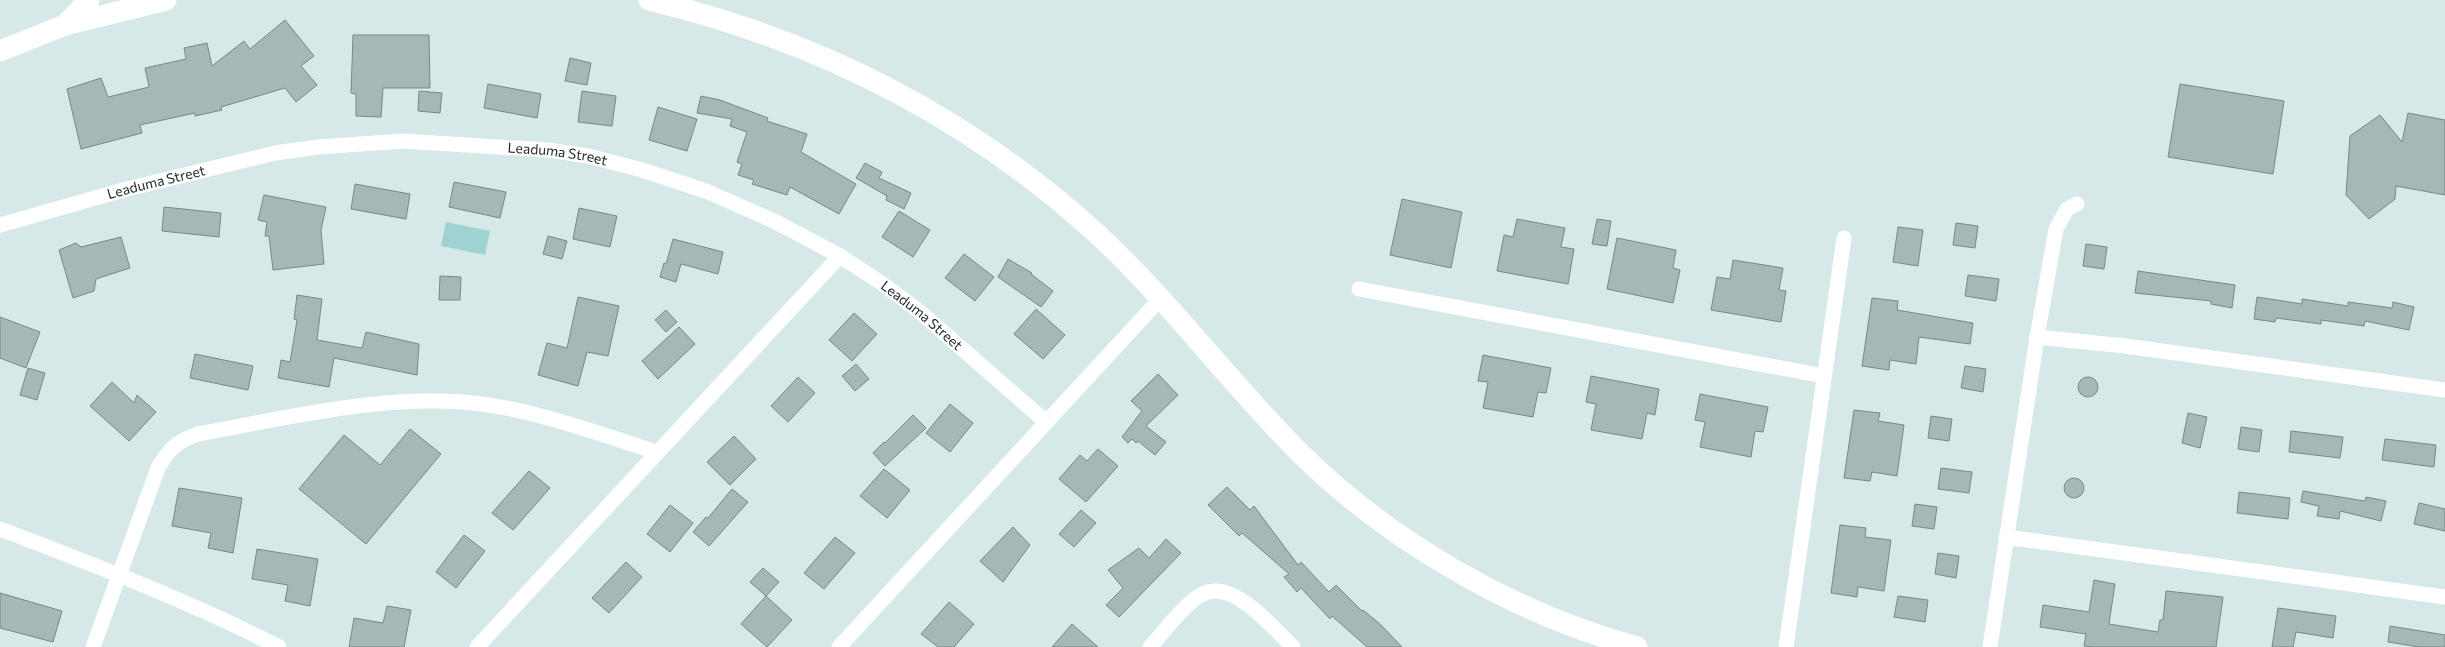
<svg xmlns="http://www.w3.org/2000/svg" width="2445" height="647" viewBox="0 0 2445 647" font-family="Commissioner,sans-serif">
	<rect width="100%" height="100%" fill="#d6e9e8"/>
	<path fill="#9ed3d1" d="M446,222L490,231L485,255L441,246Z"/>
	<path fill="#a5b7b6" stroke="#778887" d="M285,20L314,56L301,66L317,85L296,102L285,88L221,107L222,110L195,116V113L140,125L142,133L81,149L67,89L101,78L108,97L149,87L145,68L186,59L184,48L207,43L212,66L244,41L250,49Z
		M353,35H429L430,88H383L381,117L356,116V94L351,93Z
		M570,58L591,63L587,85L565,81Z
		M488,84L541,94L537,118L484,108Z
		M2180,84L2284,101L2273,174L2168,157Z
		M419,91L442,93L440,113L418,111Z
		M582,91L616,96L612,126L578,122Z
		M701,96L720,100L768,118L767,121L807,134L801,152L856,184L839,214L790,187L787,195L752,184L754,180L738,175L742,164L737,162L747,132L730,126L732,119L697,113Z
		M658,107L697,119L687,151L649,140Z
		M2408,113L2445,120V195L2396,186L2395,199L2369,219L2346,195L2350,136L2380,115L2402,142Z
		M865,163L882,172L879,178L911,193L904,209L886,200L887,196L856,178Z
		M454,182L506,192L500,218L449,207Z
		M355,184L410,194L406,219L351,209Z
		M264,195L326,207L321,230L324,264L273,270L269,236H265L267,222L258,220Z
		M1402,199L1462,212L1451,268L1390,255Z
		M164,207L221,213L219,237L162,231Z
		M579,208L617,216L610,247L573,239Z
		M899,211L930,230L913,257L882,237Z
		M1517,219L1565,228L1561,247L1574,249L1568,284L1497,271L1504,235L1513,237Z
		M1597,219L1611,221L1607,246L1592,244Z
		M1956,223L1978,226L1975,248L1953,245Z
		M1898,227L1923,230L1918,266L1893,262Z
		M548,236L567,241L562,259L543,254Z
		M121,237L130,268L96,279L94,291L73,298L59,250L76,243L81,247Z
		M1617,238L1676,250L1673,268L1680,270L1673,303L1607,289Z
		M673,239L723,252L718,274L681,264L676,282L660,277L664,263L666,264Z
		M2086,244L2107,247L2104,269L2083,266Z
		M964,254L994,277L975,301L945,278Z
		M1008,259L1032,273L1031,274L1053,291L1041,307L998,277Z
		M1733,260L1783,268L1779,290L1786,291L1781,322L1711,310L1717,277L1730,279Z
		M2138,271L2235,285L2232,308L2211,304V301L2135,293Z
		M1968,275L1999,279L1996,301L1965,296Z
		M440,276L461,277L460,300H439Z
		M297,295L322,299L317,340L362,348L366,332L419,344L417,375L334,358L329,387L278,378L281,360L290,362L297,320L294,319Z
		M578,297L619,306L608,356L587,352L578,386L538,375L547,343L567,348Z
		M2257,297L2302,304V299L2348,306V302L2392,308L2393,302L2414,307L2409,330L2365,321L2364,326L2321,320V324L2276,318L2275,322L2254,319Z
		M1872,298L1898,301L1897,310L1973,323L1970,344L1919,337L1916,364L1890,360L1889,370L1862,366Z
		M1036,309L1065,335L1043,359L1014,334Z
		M666,310L677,322L666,332L655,320Z
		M854,313L877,334L852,361L829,340Z
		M0,317L40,332L26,368L0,358Z
		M679,327L695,344L658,379L642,361Z
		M195,354L253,366L248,390L190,378Z
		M1483,355L1551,368L1546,393L1538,392L1533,417L1483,408L1488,382L1478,381Z
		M856,364L869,379L855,391L842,376Z
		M1965,366L1986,369L1983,392L1961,388Z
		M28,368L45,373L37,400L20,395Z
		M1158,374L1178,395L1146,426L1166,442L1155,455L1138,441L1136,443L1132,439L1128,443L1122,437L1142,411L1131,401Z
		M1591,376L1659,389L1655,415L1647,413L1642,439L1591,430L1596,404L1586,402Z
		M2078 387a10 10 0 1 1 20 0a10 10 0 1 1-20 0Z
		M798,377L815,393L788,422L771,406Z
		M112,382L134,403L137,395L156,412L129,441L90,406Z
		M1700,394L1768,407L1763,432L1755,431L1751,457L1700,447L1705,422L1695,420Z
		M950,404L973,423L950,452L926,433Z
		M1854,410L1880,413L1878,421L1904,425L1897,476L1872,472L1870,481L1844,478Z
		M2188,413L2207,417L2200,448L2182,443Z
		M913,415L926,428L885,466L873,453L884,442L885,443Z
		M1931,416L1952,419L1949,441L1928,438Z
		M2241,427L2262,430L2259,452L2238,449Z
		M410,429L441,454L366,544L299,489L344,435L380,465Z
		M2291,431L2343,437L2340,458L2289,452Z
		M734,436L756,459L730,485L707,462Z
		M2385,439L2436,445L2434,467L2382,460Z
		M1098,449L1118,466L1086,502L1059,479L1080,455L1087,461Z
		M1941,468L1972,472L1969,493L1938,489Z
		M884,469L910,490L887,518L860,496Z
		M529,471L550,488L513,530L492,513Z
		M2064 488a10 10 0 1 1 20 0a10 10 0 1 1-20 0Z
		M1227,487L1250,510L1254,506L1298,565L1301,562L1329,592L1336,585L1362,611L1363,610L1381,625L1402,647H1367L1332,616L1330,619L1301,588L1297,592L1284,577L1289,574L1242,533L1239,536L1208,505Z
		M179,488L242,498L233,553L208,548L211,533L172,526Z
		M732,489L748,502L709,546L693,532L706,517L708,518Z
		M2303,491L2365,501L2366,497L2386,501L2381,521L2340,511L2339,519L2317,516L2319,506L2301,502Z
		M2239,492L2290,498L2288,519L2237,513Z
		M2419,503L2445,509V531L2414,524Z
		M1915,504L1937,507L1934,529L1912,526Z
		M670,505L693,523L670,552L647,534Z
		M1081,510L1096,523L1074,547L1059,534Z
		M1840,525L1866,528L1865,537L1891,540L1884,591L1858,587L1857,597L1831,593Z
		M1013,527L1030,545L1003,582L980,561Z
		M464,535L485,551L456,588L436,572Z
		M835,537L855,553L824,589L804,573Z
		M1166,539L1181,553L1119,617L1106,605L1123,588L1108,570L1139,548L1149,558Z
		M257,549L318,559L310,606L285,601L288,585L252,579Z
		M1938,553L1959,556L1956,578L1935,574Z
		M626,562L642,577L609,613L592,598Z
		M763,568L779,582L766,596L750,582Z
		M2094,580L2115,584L2109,624L2158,632L2160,620H2163L2166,591L2223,597L2216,647H2092L2084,646L2086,634L2040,627L2043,605L2089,612Z
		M0,593L62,611L53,642L0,628Z
		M766,596L792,620L767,647L741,624Z
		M1898,596L1928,600L1925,622L1894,617Z
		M949,602L974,624L954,647H938L921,634Z
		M387,606L411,610L404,647H349L354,618L383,623Z
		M2278,608L2336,616L2333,638L2296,632L2293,647H2272Z
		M1072,624L1098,647H1052Z
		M2390,626L2445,635V647H2419L2388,642Z"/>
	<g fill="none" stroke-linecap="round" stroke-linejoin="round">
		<g stroke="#fff" stroke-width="15">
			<path id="s1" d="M0,225L127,189L275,153L318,147L403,141L548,150L588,156L642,170L706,191L774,221L840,256L883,284L920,312L1046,422"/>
			<path d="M1359,289L1824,376"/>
			<path d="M2037,337L2056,229L2067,209L2077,204"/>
			<path d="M0,529C94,565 189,601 279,647"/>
			<path d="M2006,537L2445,597"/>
			<path d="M93,647L158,468C169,449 177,441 198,434C291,417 394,391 489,405C546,414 602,435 657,452"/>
			<path d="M477,647L840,256"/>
			<path d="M839,647L1161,298"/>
			<path d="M1150,647C1164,632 1187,600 1205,593C1235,581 1273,628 1293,647"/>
			<path d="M1786,647L1844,238"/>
			<path d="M1990,647L2037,337L2125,346L2445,390"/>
		</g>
		<path stroke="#fff" stroke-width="21" d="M649,0C817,40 967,116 1095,232C1169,300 1229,382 1300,453C1390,542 1515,614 1637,647
			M65,25L89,0
			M0,51L65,25L166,0"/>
	</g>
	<g text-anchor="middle" stroke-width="4" stroke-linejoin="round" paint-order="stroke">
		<g font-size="14" fill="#252c2b" stroke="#e3f6f5">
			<text dy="5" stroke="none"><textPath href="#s1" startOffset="568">Leaduma Street</textPath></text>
			<text dy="5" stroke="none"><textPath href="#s1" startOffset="162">Leaduma Street</textPath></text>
			<text dy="5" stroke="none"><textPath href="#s1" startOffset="972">Leaduma Street</textPath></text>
		</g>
	</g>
</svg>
